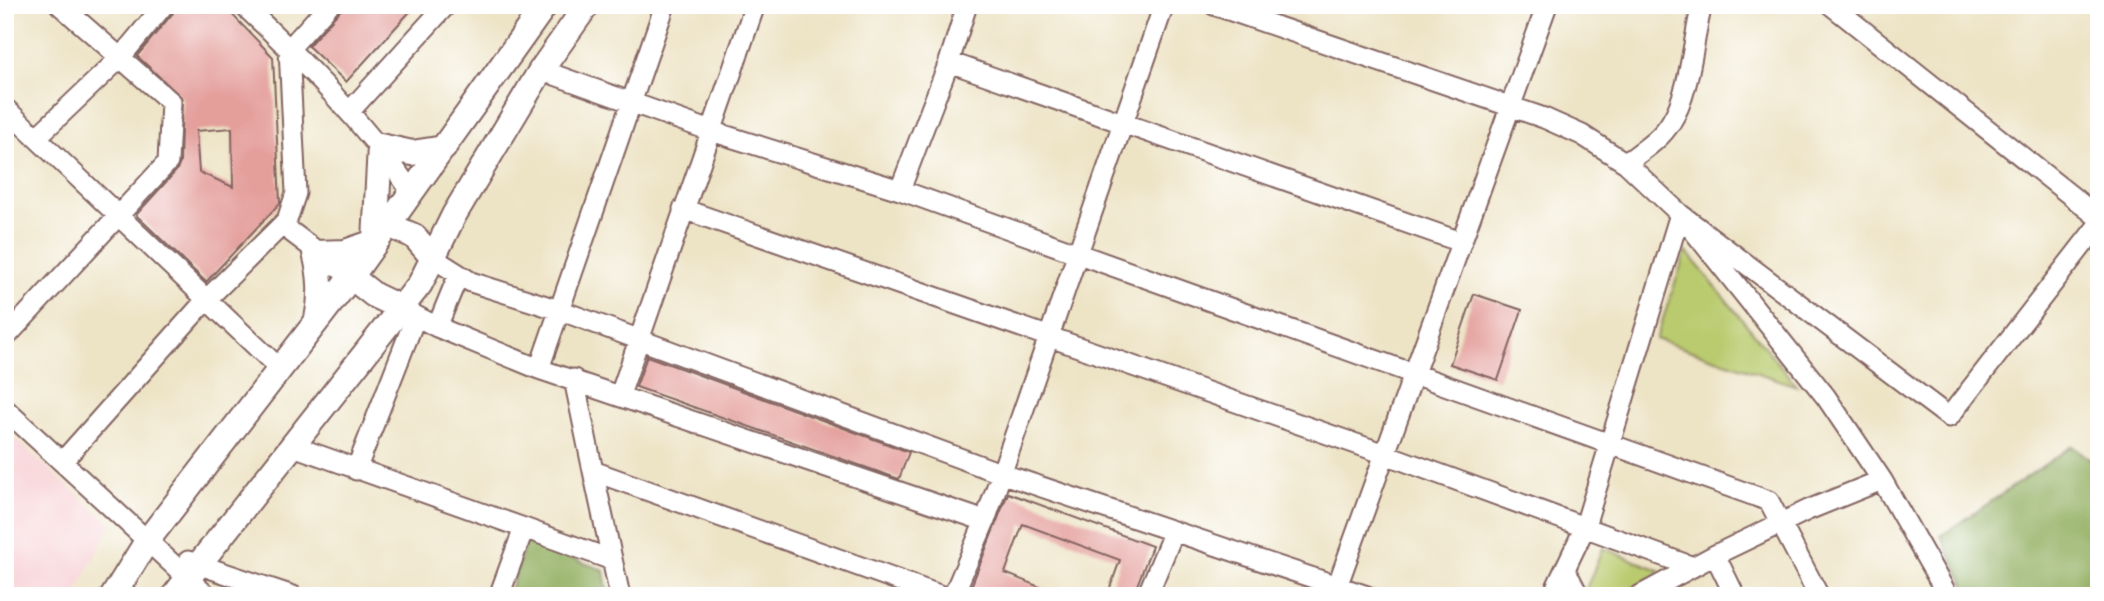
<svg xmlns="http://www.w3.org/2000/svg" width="2104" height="601" viewBox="0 0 2104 601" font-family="Delius,sans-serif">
	<rect width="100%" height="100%" fill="#fff"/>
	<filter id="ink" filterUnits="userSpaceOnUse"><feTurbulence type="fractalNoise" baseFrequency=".0143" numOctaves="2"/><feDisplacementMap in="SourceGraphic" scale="14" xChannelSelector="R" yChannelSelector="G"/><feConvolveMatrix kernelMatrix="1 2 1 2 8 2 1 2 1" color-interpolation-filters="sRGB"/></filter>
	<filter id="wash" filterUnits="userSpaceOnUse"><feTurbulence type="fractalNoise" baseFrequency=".00686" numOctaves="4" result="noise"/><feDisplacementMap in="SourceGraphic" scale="28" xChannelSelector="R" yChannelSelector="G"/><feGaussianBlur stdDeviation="1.57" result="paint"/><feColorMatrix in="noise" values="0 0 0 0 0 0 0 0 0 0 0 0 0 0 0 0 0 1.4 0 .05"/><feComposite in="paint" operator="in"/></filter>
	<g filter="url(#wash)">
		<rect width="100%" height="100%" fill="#ede3c5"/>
		<path fill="#f7cfd3" d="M5,430L111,524L75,596H5Z"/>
		<path fill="#b9cb6e" stroke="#82754c" stroke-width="2" d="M1686,251L1797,386L1656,339Z
			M1603,548L1661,571L1618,596H1590L1586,589Z"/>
		<path fill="#92af61" stroke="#6e6746" stroke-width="2" d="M2072,446L2099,465V596H1970L1941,536Z
			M526,542L604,570L608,596H508Z"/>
		<g id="blocks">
			<path fill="#e49f9b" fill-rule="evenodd" d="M176,5H223L273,57L280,203L206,282L136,215L177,170L180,163L182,98L137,56L173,13ZM232,128L233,187L199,172L196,131Z
				M345,5H416L346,82L308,46Z
				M1474,294L1522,310L1498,380L1450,364Z
				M647,356L909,452L899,479L636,387Z
				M1008,493L1152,546L1133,596H1107L1120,560L1023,524L1005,573L1062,596H996L971,587Z"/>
		</g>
	</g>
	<g filter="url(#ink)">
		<use href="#blocks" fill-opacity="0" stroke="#836461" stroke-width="2"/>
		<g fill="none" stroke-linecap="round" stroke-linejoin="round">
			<defs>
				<path id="minor" d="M243,5C305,63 363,121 411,191
					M1214,5L1544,118L1582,135L1626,163L1680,214L1826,397L1882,480L1948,596
					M1831,5L2099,218
					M949,62L1461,242
					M541,70L711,131L900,190L1769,501L1819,596
					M5,108L280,369
					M350,111L446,5
					M38,136L120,58L164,5
					M1626,163C1642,151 1661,139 1671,122C1690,93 1693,39 1702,5
					M900,190L949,62L967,5
					M683,209L1385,454L1693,567
					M282,225L351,277
					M433,258L471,282L562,311L1000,473L1367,596
					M399,307L437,327L539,369L985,521
					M437,327L458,276
					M5,338L168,162L171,102L60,5
					M539,369L665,5
					M574,379L593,471
					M620,395L755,5
					M5,409L207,596
					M293,446L524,528
					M62,462L207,299L287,220L296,193L289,49L329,5
					M356,470L416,316
					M1715,555L1808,510L1882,480
					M188,561L293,596
					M1565,569L1579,596
					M1334,595L1547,5
					M499,596L524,528L612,560
					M620,596L593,471L942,596
					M953,596L985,521L1164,5
					M1147,596L1174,531
					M1552,596L1584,529L1680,214L1949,417L2099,224
					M1639,596L1715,555L1735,596"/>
				<path id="tertiary" d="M386,224L414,236L433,258
					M375,240L380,146L412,153L444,148
					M351,277L374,295L399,307
					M317,319C322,295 321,276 315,253L345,252L374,242
					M113,596L147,541L351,277L545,5
					M174,596L420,284L454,215L541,70L587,5"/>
			</defs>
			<use href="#minor" stroke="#836461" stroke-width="23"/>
			<use href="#tertiary" stroke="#836461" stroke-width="28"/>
			<use href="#minor" stroke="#fff" stroke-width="19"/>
			<use href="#tertiary" stroke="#fff" stroke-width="24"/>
		</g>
	</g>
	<rect width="2104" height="601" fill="none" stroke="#fff" stroke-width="28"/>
</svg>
